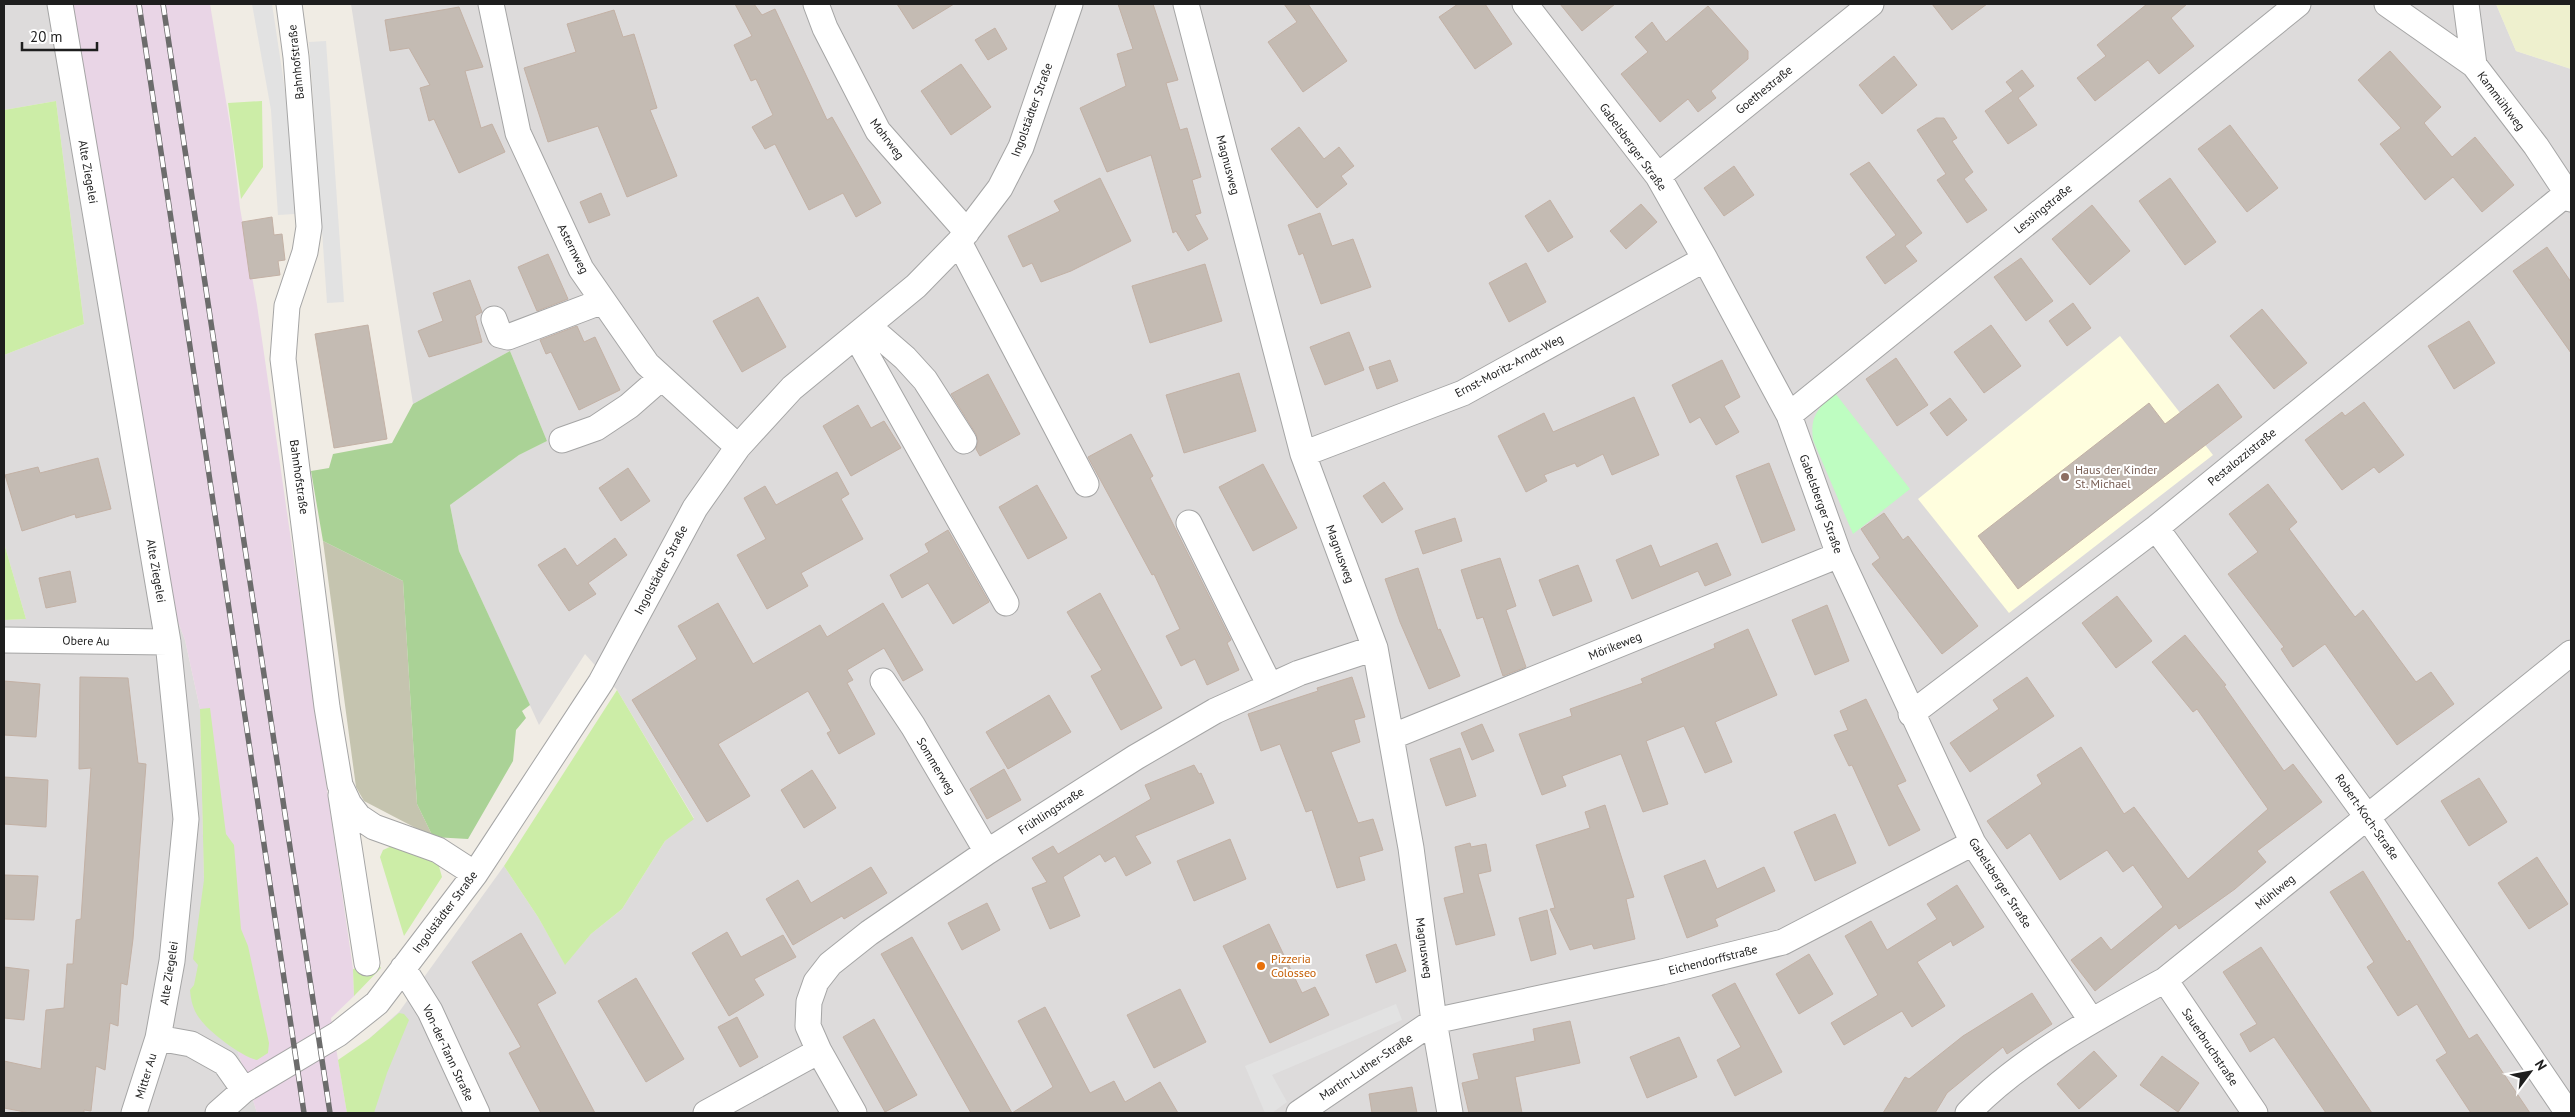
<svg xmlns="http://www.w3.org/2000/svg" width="2575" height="1117" viewBox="0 0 2575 1117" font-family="'PT Sans',sans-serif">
	<rect width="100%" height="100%" fill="#f0ece4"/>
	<path fill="#dddbdb" d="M4,4H69L173,609L185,640L200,709L204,880L238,1052L257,1113H4V620L26,619L4,543V355L84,324L56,101L4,110Z
		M351,4H2496L2516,51L2571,69V1113H347L370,1038L399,1012L504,866L538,917L565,964L591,934L622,909L665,841L694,818L617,690L585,654L539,725L459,551L450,505L519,455L547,441L510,351L413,404Z"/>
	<path fill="#e9d5e6" d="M69,4H210L232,137L240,208L257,305L353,969L354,996L331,1018L347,1113H257L238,1052L204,880L200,709L185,640L173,609Z"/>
	<path fill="#fffede" d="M2120,336L2213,455L2009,613L1918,499Z"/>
	<path fill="#c5c4af" d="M323,541L403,581L417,804L433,837L364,801L356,787Z"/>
	<path fill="#eef0ce" d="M2496,4H2571V69L2516,51Z"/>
	<path fill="#cceda7" d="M56,101L84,324L4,355V110Z
		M262,101L263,167L241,199L228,103Z
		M4,543L26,619L4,620Z
		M617,690L694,819L665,841L622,909L591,934L565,965L538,917L504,866Z
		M210,708L226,834L234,845L241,929L248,946L269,1043L268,1053L257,1060C242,1057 209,1032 200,1019C193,1010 191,1001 190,990L194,985L198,965L193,959L204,880L200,709Z
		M392,846L438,863L442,877L404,936L380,857L383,850Z
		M379,965L381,968L354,996L353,969Z
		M399,1013L404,1014L409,1020L387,1073L374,1113H347L338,1060L370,1038Z"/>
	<path fill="#aad296" d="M510,351L547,441L519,455L450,505L459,551L530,705L522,711L526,718L516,730L513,761L468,839L433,837L417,804L403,581L323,541L311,471L329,468L333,454L392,443L413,404Z"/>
	<path fill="#befdc1" d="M1835,393L1910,489L1853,534L1813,440C1810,415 1818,409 1835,393Z"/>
	<path fill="#e2e2e2" d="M252,4H272L288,110L295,214L278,215L271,110Z
		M326,41L344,302L327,303L309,42Z
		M1396,1004L1402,1020L1272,1075L1287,1102L1272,1113H1265L1245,1066Z"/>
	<path fill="#c4bbb3" stroke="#c3b1a5" d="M735,4H754L762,15L775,9L827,120L832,117L881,203L856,217L843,193L809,210L775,144L765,149L752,127L773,115L756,79L751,81L734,45L752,36Z
		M897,4H954L913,29Z
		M1118,4H1153L1178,80L1166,83L1180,130L1187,128L1201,177L1192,180L1201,213L1195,215L1208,239L1188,251L1176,231L1173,233L1151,155L1107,172L1080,108L1126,86L1117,54L1133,49Z
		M1284,4H1308L1347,61L1303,92L1268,42L1297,22Z
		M1458,4H1485L1512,44L1475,69L1439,17Z
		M1560,4H1615L1582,31Z
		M1932,4H1987L1952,30Z
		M2147,4H2187L2171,18L2194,46L2159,74L2148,60L2095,101L2077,78L2106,56L2097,45Z
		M1708,6L1748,51V59L1711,91L1716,98L1698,112L1688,99L1660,122L1621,74L1648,52L1635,37L1652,22L1666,42Z
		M459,7L483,67L465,71L481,128L492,124L505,152L459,173L434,119L429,121L420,88L430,85L409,48L390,51L385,20Z
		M614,10L623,37L634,34L657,108L650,110L677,176L627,197L598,126L548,142L524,68L576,52L567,24Z
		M995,28L1007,49L988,60L975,40Z
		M2390,51L2441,107L2424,123L2452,157L2475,137L2514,185L2482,212L2453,177L2425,200L2380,144L2401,128L2358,80Z
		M1894,56L1917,85L1882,114L1859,85Z
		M961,64L991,107L951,135L921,91Z
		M2022,70L2034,86L2018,98L2037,125L2008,144L1985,111L2013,91L2006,82Z
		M1936,118H1944L1957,138L1952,141L1973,172L1964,179L1987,210L1967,223L1937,180L1946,174L1917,130Z
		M2230,125L2278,188L2247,212L2198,149Z
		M1299,127L1324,159L1339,147L1354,166L1341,176L1347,184L1317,208L1271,149Z
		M1869,162L1922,233L1905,246L1917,261L1885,284L1866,257L1896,235L1850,174Z
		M1734,166L1754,195L1724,216L1704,188Z
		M1100,178L1131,241L1071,271L1041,282L1032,263L1023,267L1008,236L1060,211L1054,201Z
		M2170,178L2216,242L2185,265L2139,201Z
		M601,193L610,215L589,223L580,202Z
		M1550,200L1573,237L1548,252L1525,216Z
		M1641,204L1657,222L1626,249L1610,231Z
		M2092,205L2130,251L2090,285L2052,239Z
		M1320,213L1332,246L1353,239L1371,287L1321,304L1303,253L1299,255L1288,225Z
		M272,217L274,235L282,234L285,260L278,261L280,275L250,279L242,222Z
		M2547,247L2571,282V353L2513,271Z
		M548,254L568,299L537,311L518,267Z
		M2021,258L2053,301L2026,321L1994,277Z
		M1526,263L1546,302L1509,322L1489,283Z
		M1205,264L1222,321L1150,343L1132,286Z
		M470,280L482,312L475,316L482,342L429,357L418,331L443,321L433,293Z
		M758,297L786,347L742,372L713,321Z
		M2073,303L2091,328L2067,346L2049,321Z
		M2262,309L2307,363L2274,389L2230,336Z
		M2469,321L2495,363L2454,389L2428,346Z
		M368,325L387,439L334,448L315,334Z
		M1991,325L2021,366L1984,393L1954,352Z
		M577,326L584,342L595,337L620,390L579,410L551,352L546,354L540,340Z
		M1349,332L1364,370L1325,385L1310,347Z
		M1896,358L1928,405L1897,426L1866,379Z
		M1390,360L1398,381L1377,389L1369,367Z
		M1722,360L1740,397L1724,406L1739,432L1716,445L1700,417L1690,423L1672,385Z
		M1239,373L1256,431L1184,453L1166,395Z
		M988,374L1020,434L980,456L976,449L978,441L976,434L951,394Z
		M2218,384L2242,417L2018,589L1978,536L2149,403L2165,424Z
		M1634,397L1659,455L1612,475L1603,454L1577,467L1575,463L1544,475L1547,481L1526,492L1498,436L1544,413L1553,432Z
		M1950,398L1967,420L1947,436L1930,413Z
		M2364,402L2404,455L2379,473L2374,467L2342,490L2305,440L2342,412L2345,416Z
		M858,405L871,428L884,421L901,448L851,476L823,426Z
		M1131,434L1153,476L1150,478L1231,640L1227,643L1239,670L1207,685L1195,659L1181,666L1166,636L1180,629L1154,574L1152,575L1088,457Z
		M98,458L111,509L76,518L75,514L22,531L5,475L38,467L40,473Z
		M1769,463L1795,530L1762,543L1736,476Z
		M1263,464L1297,528L1253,551L1219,487Z
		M628,468L650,501L621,521L599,488Z
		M837,472L849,494L841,499L863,539L801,573L808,586L767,609L737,555L766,539L744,498L765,486L776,505Z
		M1384,482L1403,509L1382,523L1363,496Z
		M2268,484L2297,522L2289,529L2355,617L2363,610L2416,682L2431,672L2454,704L2397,745L2325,644L2293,667L2281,649L2284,647L2228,574L2258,552L2229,514Z
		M1037,485L1067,538L1028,559L999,507Z
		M1884,513L1903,540L1908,536L1978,626L1942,654L1872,564L1880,558L1861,529Z
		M1455,518L1462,541L1423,554L1415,531Z
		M948,530L989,602L953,624L928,583L902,598L890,575L929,552L925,544Z
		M615,538L627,555L588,583L596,594L569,611L538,565L565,548L577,566Z
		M1717,543L1731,575L1705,586L1698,571L1632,599L1616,560L1651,545L1660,567Z
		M1500,558L1516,606L1506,610L1526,667L1503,676L1483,617L1477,619L1461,570Z
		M1578,565L1592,601L1553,616L1539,580Z
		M1418,568L1438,630L1440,629L1460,676L1429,689L1400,622L1385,579Z
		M70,571L76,602L46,608L39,578Z
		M1100,593L1162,708L1121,730L1091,676L1102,670L1067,612Z
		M2117,596L2152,641L2116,668L2082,623Z
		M718,603L753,664L820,625L827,637L883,603L923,670L903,681L884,648L847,670L853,680L847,683L875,734L839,754L827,733L831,731L808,691L718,744L750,796L707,822L632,700L697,659L678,626Z
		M1827,605L1849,661L1815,675L1792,620Z
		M1748,629L1777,695L1715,722L1732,762L1705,773L1684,726L1646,741L1668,804L1643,812L1621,754L1562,776L1566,786L1542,795L1519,734L1572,716L1570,709L1643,683L1641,679L1715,648L1714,644Z
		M2185,635L2226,685L2224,686L2284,771L2293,764L2322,802L2257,851L2266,862L2235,889L2179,929L2176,924L2095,991L2071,960L2101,937L2111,950L2163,907L2133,865L2123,872L2107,850L2060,880L2030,833L2007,849L1987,821L2042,784L2037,775L2081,747L2124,814L2134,807L2188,879L2268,809L2197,709L2193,712L2152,662Z
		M80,677L128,678L138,763L146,764L133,939L127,985L121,983L118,1026L110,1023L105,1070L96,1066L91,1111L84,1110V1113H30L4,1108V1061L41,1069L46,1010L64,1008L67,964H73L76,920L81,919L91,768L79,769Z
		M1352,677L1365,717L1354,720L1360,742L1331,752L1358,823L1373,819L1383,850L1359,857L1365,880L1337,888L1312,810L1306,812L1280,744L1261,751L1248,714L1318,691L1317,688Z
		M2027,677L2054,716L1970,772L1950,743L1999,709L1993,700Z
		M4,681L40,684L36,737L4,735Z
		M1049,695L1071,732L1008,769L986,732Z
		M1866,699L1906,781L1897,785L1920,830L1889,846L1852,765L1849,766L1834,735L1848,730L1840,711Z
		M1482,724L1494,751L1472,760L1461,733Z
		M1460,748L1476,796L1446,806L1430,759Z
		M1194,765L1199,774L1201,773L1214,803L1135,836L1151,863L1126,876L1115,856L1105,862L1100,854L1063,877L1080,916L1050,929L1032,888L1047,882L1032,858L1053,846L1058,854L1151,799L1145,785Z
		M1004,769L1021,800L987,819L970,789Z
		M812,770L836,808L804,828L781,790Z
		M4,777L48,780L46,827L4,824Z
		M2479,778L2507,822L2469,846L2441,801Z
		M1605,805L1634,897L1626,899L1635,939L1594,949L1592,944L1570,950L1550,909L1555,908L1536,845L1590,828L1585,812Z
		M1835,814L1856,863L1815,881L1794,832Z
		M1230,839L1246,879L1194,901L1177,861Z
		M1470,843L1471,847L1486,844L1491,871L1478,874L1495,935L1456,945L1444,898L1464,893L1455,847Z
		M2537,857L2568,904L2529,929L2498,883Z
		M1705,860L1717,889L1764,867L1775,891L1715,919L1718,926L1687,938L1664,876Z
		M871,867L887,893L844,919L842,916L793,945L766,899L798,880L811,903Z
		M2363,871L2407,942L2409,940L2469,1039L2477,1034L2530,1113H2471L2436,1060L2447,1053L2417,1004L2398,1016L2367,967L2374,962L2330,892Z
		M4,875L38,876L34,920L4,919Z
		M1957,885L1984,927L1953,946L1951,941L1917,962L1945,1006L1912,1027L1902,1011L1844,1045L1831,1023L1878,995L1845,936L1871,921L1887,950L1937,919L1927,904Z
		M987,903L1000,930L962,950L948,923Z
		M1547,910L1556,954L1531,961L1519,918Z
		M1269,924L1302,993L1315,987L1329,1015L1270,1043L1223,946Z
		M727,932L741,957L783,935L796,957L754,979L764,995L729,1016L692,953Z
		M521,933L556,993L537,1004L595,1113H541L509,1053L521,1047L472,962Z
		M912,937L1012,1113L1053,1087L1018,1021L1045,1007L1090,1093L1114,1081L1125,1102L1160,1082L1178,1113H971L881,954Z
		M1396,944L1406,971L1376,983L1366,955Z
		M2261,947L2308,1018L2372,1113H2326L2274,1037L2250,1052L2240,1034L2257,1024L2223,972Z
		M1809,954L1833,994L1799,1014L1776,974Z
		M4,967L29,970L24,1020L4,1018Z
		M636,978L684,1059L646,1082L598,1001Z
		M1735,983L1782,1072L1735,1096L1717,1060L1741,1047L1712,995Z
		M1180,989L1206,1042L1154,1068L1127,1015Z
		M2032,993L2052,1024L2007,1054L2003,1047L1947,1093L1935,1113H1883L1905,1077L1909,1079L1963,1036Z
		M737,1017L758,1057L740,1067L718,1027Z
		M874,1019L917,1095L885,1112L843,1037Z
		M1570,1021L1580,1063L1515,1077L1522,1113H1469L1462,1083L1479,1079L1473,1054L1535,1041L1533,1029Z
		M1679,1037L1697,1077L1647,1098L1630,1057Z
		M2094,1051L2117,1076L2079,1109L2057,1084Z
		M2162,1056L2199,1083L2178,1112L2140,1085Z
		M1412,1087L1417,1113H1372L1369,1094Z"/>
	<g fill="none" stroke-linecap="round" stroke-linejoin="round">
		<defs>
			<path id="minor" d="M60,4L168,642L186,819L172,961L158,1038L191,1044L225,1063L244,1090
				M289,4L296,57L309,227L305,252L287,306L283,359L327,707L340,785L349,804L359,817L374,827L438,850L475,874
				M491,4L518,133L581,269L647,364L738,447
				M816,4L825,28L878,131L967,232
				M1186,4L1303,454L1375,648L1411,848L1434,1021L1450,1113
				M1525,4L1658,176L1705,259L1789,415L1839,555L1973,843L2091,1020
				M2387,4L2474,65L2536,146L2571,199
				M2466,4L2474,65
				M1658,176L1871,4
				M959,242L1086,484
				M494,319L500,335L508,337L603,301
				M868,326L905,358L925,380L964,441
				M856,336L1006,603
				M1789,415L2298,4
				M562,440L596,428L629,406L661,378
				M1303,454L1463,393L1705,259
				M1189,523L1270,686
				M2156,528L2368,818L2568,1113
				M4,640L168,642
				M883,681L913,726L987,852
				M1911,714L2156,528L2571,190
				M1391,737L1839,555
				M341,795L367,963
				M403,968L430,1011L477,1113
				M2165,980L2255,1113
				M134,1113L158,1038
				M218,1113L244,1090L338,1034L377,1003L475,874L601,682L695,508L738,447L792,388L916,286L959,242L1000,188L1021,147L1070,4
				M706,1113L819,1051
				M854,1113L819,1051L808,1026L809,1002L816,982L830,964L869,933L987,852L1136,757L1215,711L1299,673L1375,648
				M1299,1113L1434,1021L1662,972L1783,942L1973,843
				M1968,1113C2019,1059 2099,1016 2165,980L2571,653"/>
		</defs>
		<use href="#minor" stroke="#a5a5a5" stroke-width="27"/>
		<use href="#minor" stroke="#fff" stroke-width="25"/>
		<defs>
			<path id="rail" d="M139,4L304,1113
				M163,4L330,1113"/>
		</defs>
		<use href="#rail" stroke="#6c6c6c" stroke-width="5.5"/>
		<use href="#rail" stroke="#fff" stroke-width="4" stroke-dasharray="11" stroke-linecap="butt"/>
	</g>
	<circle fill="#8d6e63" stroke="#fff" stroke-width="2" cx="2065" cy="477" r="5"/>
	<circle fill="#e8710a" stroke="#fff" stroke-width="2" cx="1261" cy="966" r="5"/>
	<g text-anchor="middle" stroke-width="4" stroke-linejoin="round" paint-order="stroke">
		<g font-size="12" fill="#1e1e1e" stroke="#fff">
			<text transform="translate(296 62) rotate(-96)" y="4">Bahnhofstraße</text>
			<text transform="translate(1764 90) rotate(-39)" y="4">Goethestraße</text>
			<text transform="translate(2501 101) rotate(53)" y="4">Kammühlweg</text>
			<text transform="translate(1032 110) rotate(-70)" y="4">Ingolstädter Straße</text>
			<text transform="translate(887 139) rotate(53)" y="4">Mohrweg</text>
			<text transform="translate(1633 147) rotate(54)" y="4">Gabelsberger Straße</text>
			<text transform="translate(1228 165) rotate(75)" y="4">Magnusweg</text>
			<text transform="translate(88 172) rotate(80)" y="4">Alte Ziegelei</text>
			<text transform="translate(2043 209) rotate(-39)" y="4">Lessingstraße</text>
			<text transform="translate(573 249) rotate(63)" y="4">Asternweg</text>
			<text transform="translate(1509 366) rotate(-28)" y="4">Ernst-Moritz-Arndt-Weg</text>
			<text transform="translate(2242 457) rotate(-39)" y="4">Pestalozzistraße</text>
			<text transform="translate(299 477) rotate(82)" y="4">Bahnhofstraße</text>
			<text transform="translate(1821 504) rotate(70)" y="4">Gabelsberger Straße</text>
			<text transform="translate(1340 554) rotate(70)" y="4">Magnusweg</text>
			<text transform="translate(661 570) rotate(-62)" y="4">Ingolstädter Straße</text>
			<text transform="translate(156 571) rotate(80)" y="4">Alte Ziegelei</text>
			<text transform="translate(86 641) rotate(1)" y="4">Obere Au</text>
			<text transform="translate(1615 646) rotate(-22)" y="4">Mörikeweg</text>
			<text transform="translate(936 766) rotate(59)" y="4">Sommerweg</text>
			<text transform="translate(1051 811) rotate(-33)" y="4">Frühlingstraße</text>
			<text transform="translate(2367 817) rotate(55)" y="4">Robert-Koch-Straße</text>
			<text transform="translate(2000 883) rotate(57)" y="4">Gabelsberger Straße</text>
			<text transform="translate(2275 892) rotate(-39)" y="4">Mühlweg</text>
			<text transform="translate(445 912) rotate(-53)" y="4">Ingolstädter Straße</text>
			<text transform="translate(1424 948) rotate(82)" y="4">Magnusweg</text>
			<text transform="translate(1713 960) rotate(-14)" y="4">Eichendorffstraße</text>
			<text transform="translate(169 973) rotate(-81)" y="4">Alte Ziegelei</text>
			<text transform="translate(2210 1047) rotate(56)" y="4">Sauerbruchstraße</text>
			<text transform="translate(448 1053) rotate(65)" y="4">Von-der-Tann Straße</text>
			<text transform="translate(1366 1067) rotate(-34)" y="4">Martin-Luther-Straße</text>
			<text transform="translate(146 1076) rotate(-73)" y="4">Mitter Au</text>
		</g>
		<g font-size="12" fill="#785e54" stroke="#fff" text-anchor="start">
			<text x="2075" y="474">Haus der Kinder<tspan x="2075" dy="14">St. Michael</tspan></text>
		</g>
		<g font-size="12" fill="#c56008" stroke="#fff" text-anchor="start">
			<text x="1271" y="963">Pizzeria<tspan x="1271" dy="14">Colosseo</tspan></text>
		</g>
	</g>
	<rect width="2575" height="1117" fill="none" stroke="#1e1e1e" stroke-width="10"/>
	<g transform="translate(2530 1072) rotate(58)" stroke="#ffffff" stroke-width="4" paint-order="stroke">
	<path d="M0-4L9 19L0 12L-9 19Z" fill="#1e1e1e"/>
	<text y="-8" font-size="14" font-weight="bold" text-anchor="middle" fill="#1e1e1e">N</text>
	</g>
	<path d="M22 42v8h75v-8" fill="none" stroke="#1e1e1e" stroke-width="2.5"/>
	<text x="30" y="42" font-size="15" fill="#1e1e1e" stroke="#ffffff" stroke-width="4" paint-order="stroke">20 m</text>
</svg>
